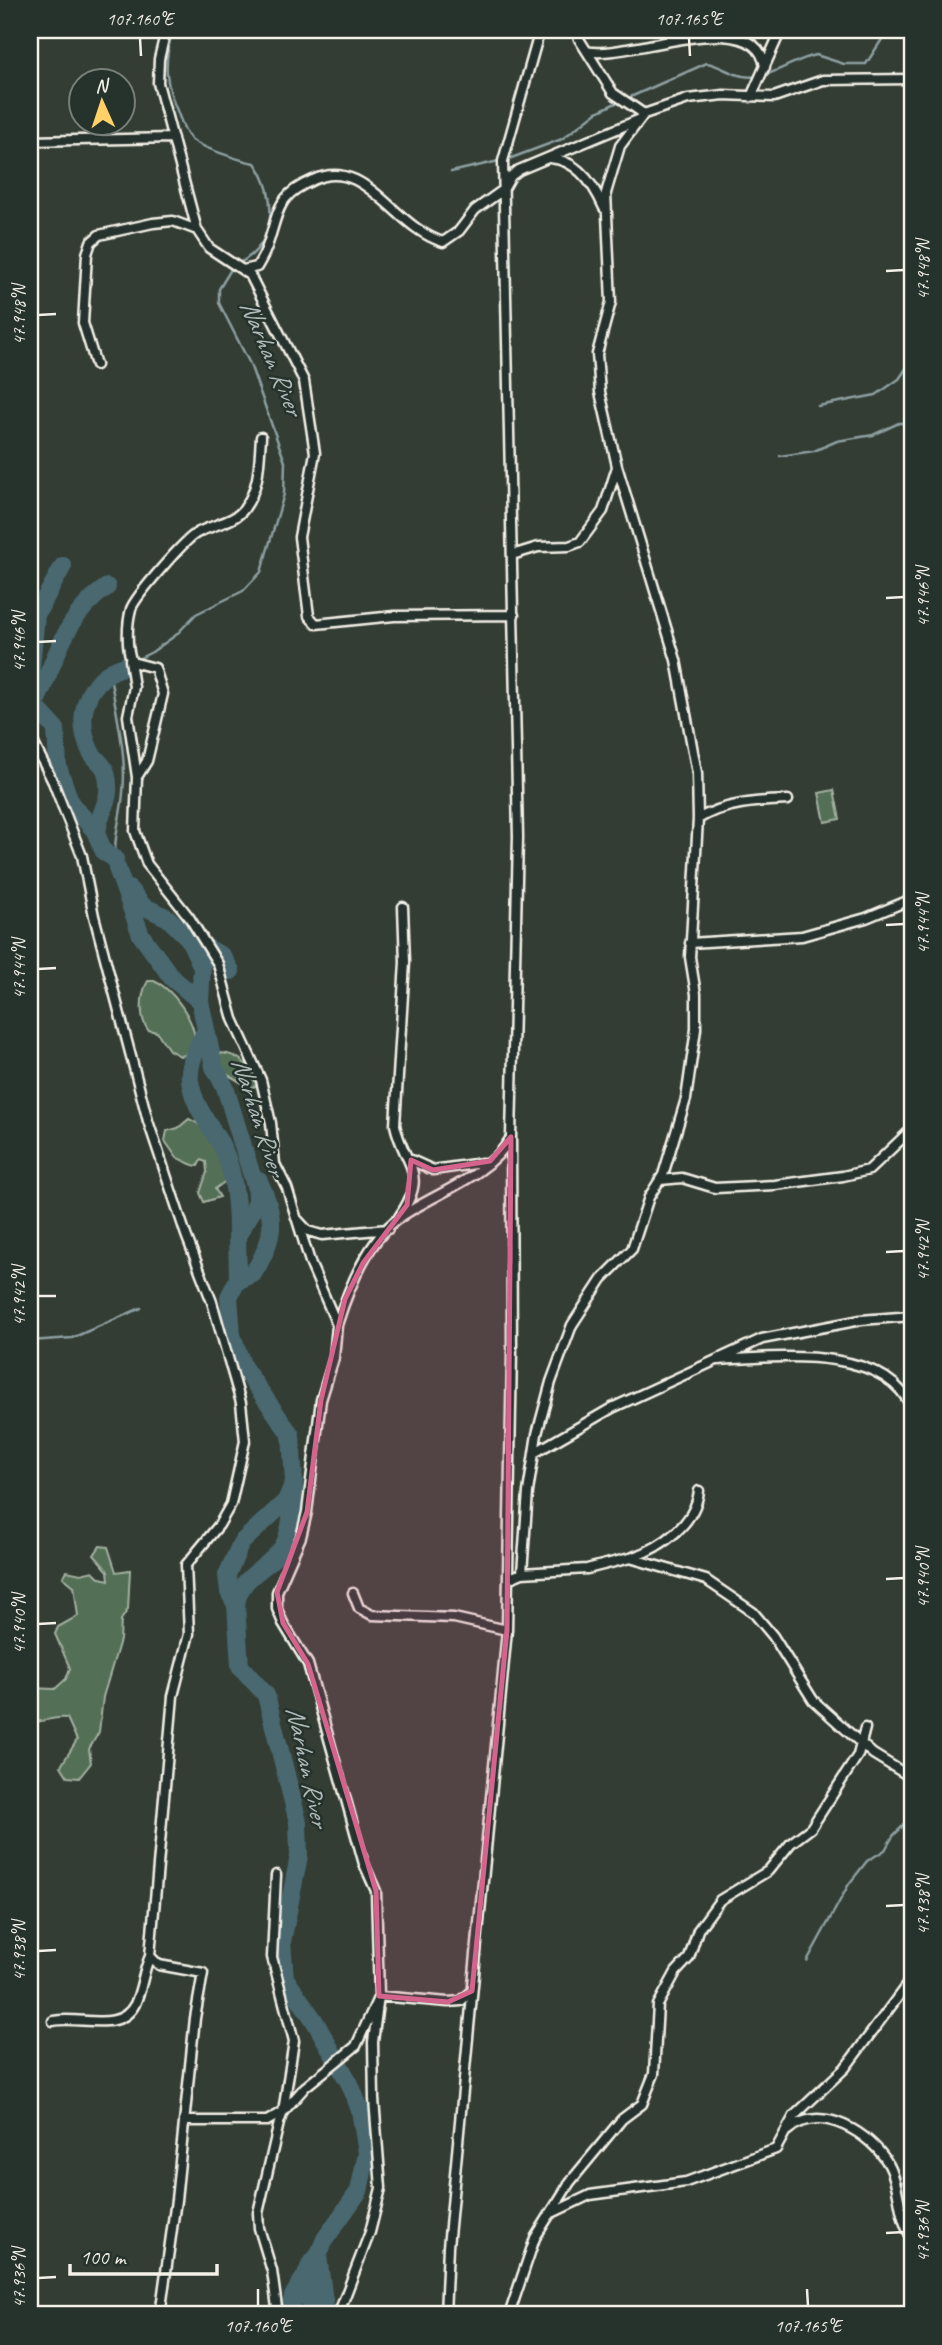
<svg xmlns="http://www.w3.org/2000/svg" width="942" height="2345" viewBox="0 0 942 2345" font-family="Caveat,sans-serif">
	<rect width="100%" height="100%" fill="#333d34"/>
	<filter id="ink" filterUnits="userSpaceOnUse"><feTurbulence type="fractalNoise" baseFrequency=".0143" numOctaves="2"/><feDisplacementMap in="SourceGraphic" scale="14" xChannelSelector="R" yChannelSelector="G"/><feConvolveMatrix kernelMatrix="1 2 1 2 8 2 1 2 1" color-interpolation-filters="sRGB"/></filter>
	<g filter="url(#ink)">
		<path fill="#526f57" stroke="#a3b0a0" stroke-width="2" d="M834,790L840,819L825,822L819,793Z
			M148,981H154C173,989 194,1019 195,1040L185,1055L180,1056L169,1050L157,1032L148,1030C139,1018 140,994 148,981Z
			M221,1053C238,1054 256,1068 256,1086L250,1088L225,1073L219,1059Z
			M189,1119C210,1127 230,1157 227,1180L215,1189L220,1197L204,1202L200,1193L207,1172L206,1162L201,1160L198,1166C192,1166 184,1160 177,1158L165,1141L167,1131L178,1128Z
			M100,1546L108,1547L116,1572L130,1570L128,1609L121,1620L120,1640L103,1697L99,1732L89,1749L91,1763L79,1778L68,1777L61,1766L77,1740L67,1718C53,1716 43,1723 30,1722V1688L55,1689L66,1679L70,1668L55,1634L58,1627L78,1616L74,1586L63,1577L67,1571L81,1574L93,1571L100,1578L109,1580L108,1571L94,1555Z"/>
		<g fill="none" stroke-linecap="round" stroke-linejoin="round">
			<path stroke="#8d9fa0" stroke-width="2.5" d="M173,30C163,61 165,84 178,113C181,121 184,131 190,138C198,147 242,161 255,163C278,195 277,245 239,263
				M626,99L707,63C719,65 730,74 743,76C769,81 791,60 816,55L844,64H866L888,30
				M506,160L562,139L597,112L620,101
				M451,172L499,161
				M818,406L876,395L899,379L912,360
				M780,456L814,451L837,441L873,435L899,423H912
				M136,660L152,652L176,635L196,614L243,591L261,572L284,494L285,462L250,364L219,303V289L233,266
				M117,868C111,843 121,819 123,793C127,755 117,718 111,681L115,672L126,666
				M908,1213L912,1214
				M30,1341L72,1338L141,1308
				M807,1961L849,1884L867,1861L885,1850L893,1836L912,1817
				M901,2182L912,2181"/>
			<path stroke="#496870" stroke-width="18" d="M63,566L36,615L30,678L35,706L56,729L58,767L71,804L95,831L104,852L115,859
				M35,704C57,659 63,617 107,587
				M97,835C98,810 114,802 106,772C104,764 93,758 90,750C74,714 88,677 125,666
				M117,868L141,935L172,978L200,1001L214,1067L225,1087L257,1192L256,1205L237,1236L238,1279L229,1297L232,1335L243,1367L291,1435L294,1482L286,1501L241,1543L227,1575L229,1592L236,1605L240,1666L266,1695L298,1822L299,1856L282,1942L285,1978L314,2020L350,2084L360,2110L367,2153L359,2191L325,2239L318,2256L326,2315
				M129,889L143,906L168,918L189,939L202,967L200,1001
				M195,941L222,956L231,971
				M206,1029C199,1047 188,1060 190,1080C193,1104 208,1123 220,1143C234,1167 237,1205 237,1233
				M237,1281L253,1274C275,1238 277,1219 259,1181
				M236,1605C240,1574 267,1571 282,1548C292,1533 292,1507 294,1489
				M290,2315L293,2296L304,2278
				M318,2315C302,2296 300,2273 318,2256"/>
			<defs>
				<path id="minor" d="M166,30L159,59L158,83L197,230L209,248L250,275L304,381L315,453L299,537L309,616L316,624L394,616L514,615
					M670,38L684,30
					M587,51C625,61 757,2 765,67
					M751,97L781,30
					M644,114L688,99L724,95L774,97L823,80L912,79
					M30,141L173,138
					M550,158C577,160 594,185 604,208
					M243,270L257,267L262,258C272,241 274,211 286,198C292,190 304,184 313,180C365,155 394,228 443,242L459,231L475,210L503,190L511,176L519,170L638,120
					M96,365L83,323L87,254L91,242L99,235L153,223L173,221L197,230
					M261,437C259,463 260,487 244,509C235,522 211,525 197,533C185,539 135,597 131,609C127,624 126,648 132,662L155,668L163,694L147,761L137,777L135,831L147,864L189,917L218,964L233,1019L261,1080L271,1123L275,1164L287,1188L311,1265L337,1325L334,1358L321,1400L307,1512L301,1537L277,1592V1609L283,1623L308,1664L364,1864L376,1891L379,1996L356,2046L305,2087L283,2112L279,2123L258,2213L259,2228L272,2271L278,2315
					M512,555L538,547L569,546L580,542L603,511L617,467
					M130,660L134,687L128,716L137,777
					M30,736L53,782L82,856L94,916L148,1121L186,1235L212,1302L241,1403L245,1441L231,1504L219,1525L186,1565L189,1634L173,1696L150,1956L159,1965L203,1973L195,2018L176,2200L160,2315
					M698,819C724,803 758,801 788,800
					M690,943L802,936L866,918L912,899
					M411,1160L433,1170L482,1163
					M660,1180L682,1178L715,1188L775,1185L843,1176L869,1170L912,1129
					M399,1217C430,1172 404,1166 395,1125L405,962L403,907
					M296,1218L308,1231L322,1235L388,1229
					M337,1325C348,1290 369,1237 402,1216C436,1193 489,1176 510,1139
					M719,1360C776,1357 886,1344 912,1409
					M534,1453L612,1408L762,1339L861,1320L912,1316
					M633,1557C662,1547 695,1524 699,1491
					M522,1573L528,1492L537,1434L551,1382L572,1325L602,1279L632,1249L649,1197L663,1175L686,1099L696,1029V994L690,957L698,819L697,773L676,660L617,466L600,392L597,354L611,302L606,193L620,146L644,114L613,93L579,39L577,30
					M508,1579L522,1573L587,1569L630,1558L706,1580L753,1612L773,1636L813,1700L825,1711L873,1754L912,1778
					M353,1593L359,1608L372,1615L454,1618L507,1630
					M53,2021C79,2015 120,2034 135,2004C142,1989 143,1972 150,1956
					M184,2121H267L283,2112L294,2041L272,1957L276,1875
					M788,2130C820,2102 871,2133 889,2165C901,2187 897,2216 912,2238
					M550,2214L590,2195L686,2182L776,2149L794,2116L845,2068L912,1978
					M338,2315L370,2232L381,2188L374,2099L373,2042L379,1996L448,2002L461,2001L472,1991
					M445,2315L448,2247L507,1630L512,1351L511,1137L518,837L503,161L540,30
					M509,2315L535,2238L570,2182L622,2119L642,2104L654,2074L658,2005L676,1972L689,1958L698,1930L720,1900L768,1871L791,1843L811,1828L858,1755L865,1728"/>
			</defs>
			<use href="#minor" stroke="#f4f1e8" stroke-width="13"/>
			<use href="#minor" stroke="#26332d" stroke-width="8"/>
		</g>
	</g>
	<path fill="#d4648c" fill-opacity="0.2" stroke="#d4648c" stroke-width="5" stroke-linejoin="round" d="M511,1137L507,1630L472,1991L448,2002L379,1996L376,1891L308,1664L283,1623L277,1592L307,1512L321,1400L345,1299L363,1263L407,1205L411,1160L433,1170L490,1161Z"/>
	<path fill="none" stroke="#f4f1e8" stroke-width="2.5" d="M140,38L141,56M689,38L690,56M886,271L904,270M38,315L56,314M886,598L904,597M38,642L56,641M886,925L904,924M38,969L56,968M886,1252L904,1251M38,1296H56M886,1579L904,1578M38,1624L56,1623M886,1906L904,1905M38,1951L56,1950M886,2233L904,2232M38,2278L56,2277M258,2289V2306M807,2289L808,2306"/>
	<g text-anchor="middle" stroke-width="5" stroke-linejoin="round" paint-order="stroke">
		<g font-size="26" font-style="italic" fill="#b0bab8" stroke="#26332d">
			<text transform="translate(272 357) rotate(67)" y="9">Narhan River</text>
			<text transform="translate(259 1116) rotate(72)" y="9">Narhan River</text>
			<text transform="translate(308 1766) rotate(78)" y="9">Narhan River</text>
		</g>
	</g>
	<rect width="942" height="2345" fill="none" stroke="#26332d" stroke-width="77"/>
	<g transform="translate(102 102) rotate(357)"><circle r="33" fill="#26332d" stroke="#787f78" stroke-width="2"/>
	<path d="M0-5L12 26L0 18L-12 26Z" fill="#ffd166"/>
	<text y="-10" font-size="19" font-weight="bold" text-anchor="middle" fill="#f4f1e8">N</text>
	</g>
	<path d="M70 2264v10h147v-10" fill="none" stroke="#f4f1e8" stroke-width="3.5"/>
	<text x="80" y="2264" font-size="21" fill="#f4f1e8" stroke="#26332d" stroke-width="5" paint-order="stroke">100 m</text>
	<rect x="38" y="38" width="866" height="2268" fill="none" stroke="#f4f1e8" stroke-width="2.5"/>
	<g font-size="18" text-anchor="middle" fill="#f4f1e8">
		<text x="140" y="25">107.160°E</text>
		<text x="689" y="25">107.165°E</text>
		<text transform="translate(923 270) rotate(-90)" y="6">47.948°N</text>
		<text transform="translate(19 315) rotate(-90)" y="6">47.948°N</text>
		<text transform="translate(923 597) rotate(-90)" y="6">47.946°N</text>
		<text transform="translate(19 642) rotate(-90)" y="6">47.946°N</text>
		<text transform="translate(923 924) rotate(-90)" y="6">47.944°N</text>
		<text transform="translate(19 969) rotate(-90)" y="6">47.944°N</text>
		<text transform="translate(923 1251) rotate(-90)" y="6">47.942°N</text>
		<text transform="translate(19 1296) rotate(-90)" y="6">47.942°N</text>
		<text transform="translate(923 1578) rotate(-90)" y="6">47.940°N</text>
		<text transform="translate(19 1624) rotate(-90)" y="6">47.940°N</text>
		<text transform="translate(923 1905) rotate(-90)" y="6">47.938°N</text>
		<text transform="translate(19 1951) rotate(-90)" y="6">47.938°N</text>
		<text transform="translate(923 2232) rotate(-90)" y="6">47.936°N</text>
		<text transform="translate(19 2278) rotate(-90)" y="6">47.936°N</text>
		<text x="258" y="2332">107.160°E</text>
		<text x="808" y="2332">107.165°E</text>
	</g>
</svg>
